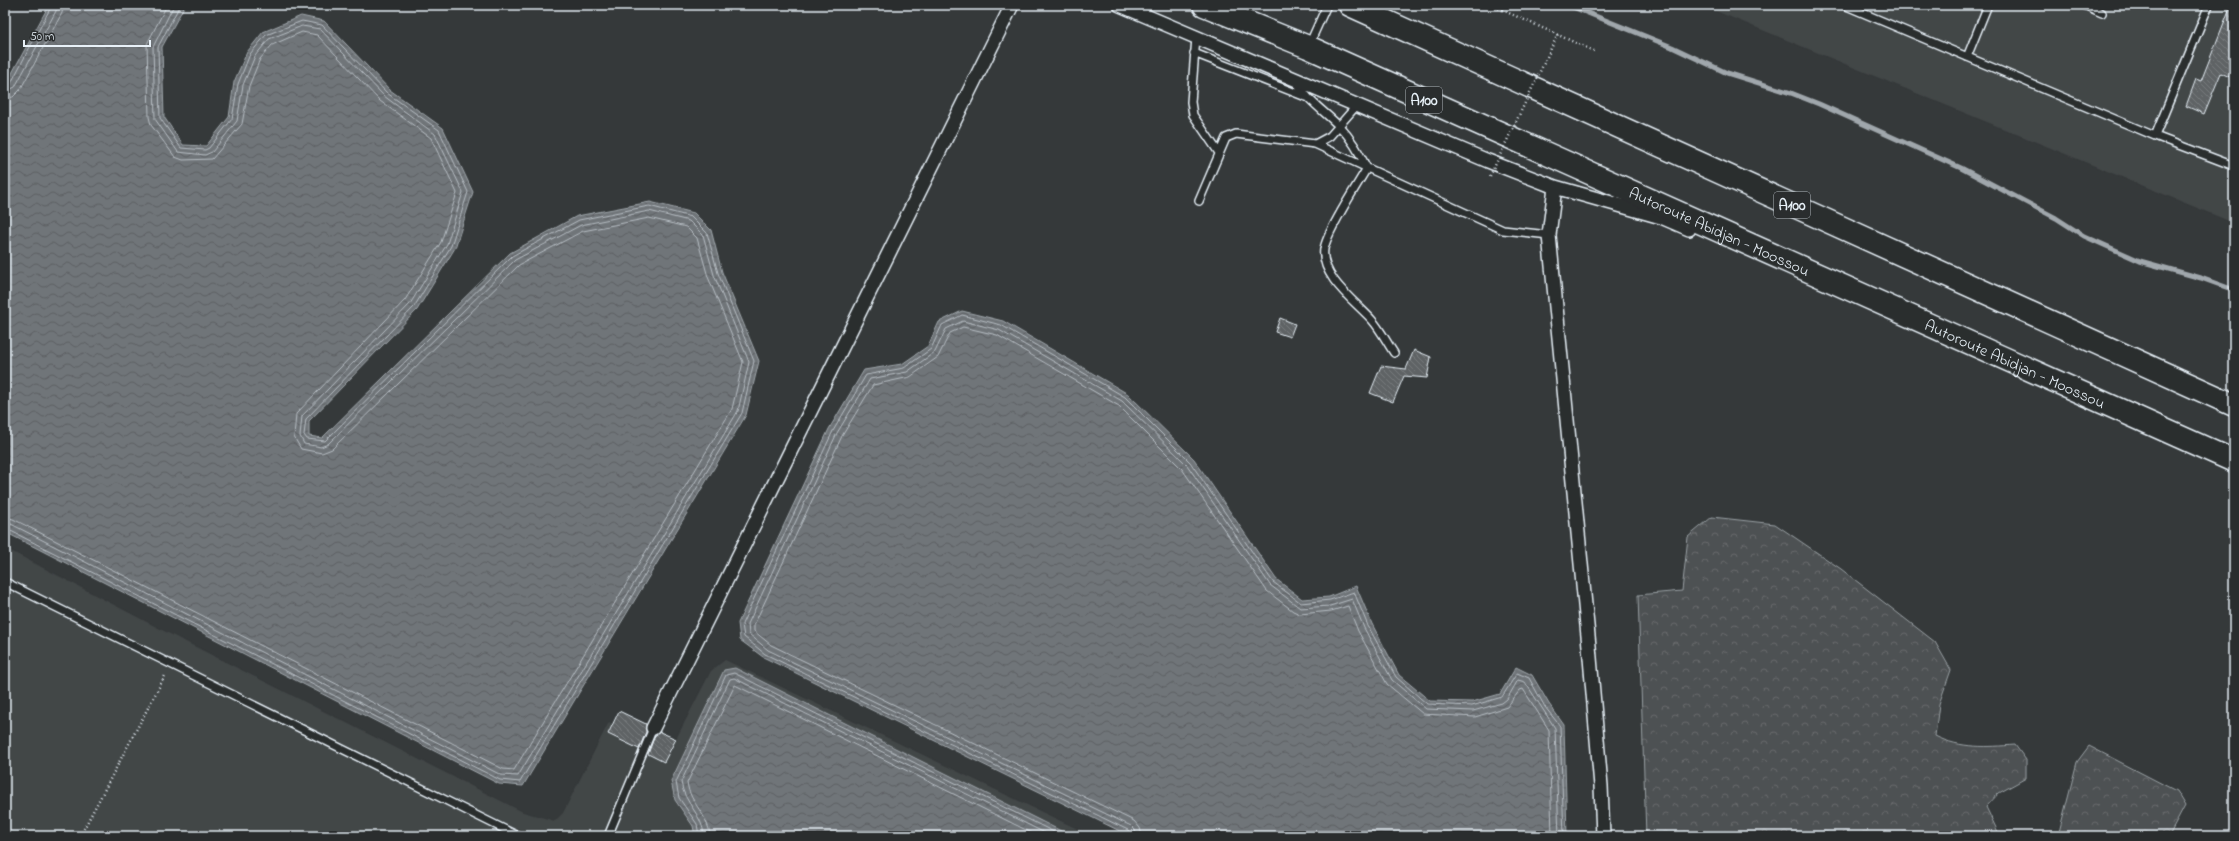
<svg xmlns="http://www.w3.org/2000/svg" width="2239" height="841" viewBox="0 0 2239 841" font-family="'Indie Flower',sans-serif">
	<defs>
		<pattern id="forest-crowns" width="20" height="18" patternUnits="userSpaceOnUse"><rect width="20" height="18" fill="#4d5152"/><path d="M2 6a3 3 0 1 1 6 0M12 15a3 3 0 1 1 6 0" fill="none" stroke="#676a6c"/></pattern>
		<pattern id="water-waves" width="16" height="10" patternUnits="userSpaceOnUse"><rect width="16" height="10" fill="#707579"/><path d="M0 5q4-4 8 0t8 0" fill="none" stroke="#5b5e62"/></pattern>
		<pattern id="building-back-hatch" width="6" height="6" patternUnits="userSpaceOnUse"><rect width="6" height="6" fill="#5f6365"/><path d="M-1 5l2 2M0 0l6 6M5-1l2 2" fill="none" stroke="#767a7c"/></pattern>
	</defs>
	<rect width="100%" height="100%" fill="#35393a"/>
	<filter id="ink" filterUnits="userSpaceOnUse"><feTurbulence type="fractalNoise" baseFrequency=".025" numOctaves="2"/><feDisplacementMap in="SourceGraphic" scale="8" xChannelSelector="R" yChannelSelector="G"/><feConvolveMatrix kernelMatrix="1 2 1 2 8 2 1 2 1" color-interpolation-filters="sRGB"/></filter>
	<g filter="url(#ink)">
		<path fill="#424647" d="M1701,5H2234V223Z
			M5,548L164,631L523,812L555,821L563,813L609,722L613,724L619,711L676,739L711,671L725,660L1092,836H5Z"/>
		<path fill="url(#forest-crowns)" stroke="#9aa1a5" d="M1712,517L1775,524L1841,569L1935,642L1951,670L1939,704L1935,736C1961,749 1987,747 2015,745L2026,760V778L1999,793L1986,807L1998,832L2010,836H1646L1638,595L1682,591L1688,537Z
			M2089,746L2176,791L2185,806L2169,836H2058L2077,762Z"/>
		<path fill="url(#water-waves)" stroke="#a0a7ac" d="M49,5H185L162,47L164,117L183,145L206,146L229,117L234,82L247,52L263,32L301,16L324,21L390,90L443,128L473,192L455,248L417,310L309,421V436L322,438L510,253L577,216L650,202L694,213L711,230L722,272L759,361L746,415L523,786L499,784L5,532V86Z
			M962,311L1003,321L1128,394L1194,459L1276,579L1302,599L1329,597L1356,586L1372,624L1399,675L1430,701L1472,702L1500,694L1516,667L1532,675L1549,704L1564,725L1567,836H1130L763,657L740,640L738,623L829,429L864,370L902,364L928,346L939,322Z
			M735,668L1071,836H695L693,826L675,800L671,781L724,670Z"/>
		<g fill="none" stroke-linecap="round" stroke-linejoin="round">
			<path stroke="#b8bfc5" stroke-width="1" d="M5,87L10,85L52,5
				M5,92L15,87L56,11L57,5
				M5,98L13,97L20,90L62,13L63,5
				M5,517L13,519L503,769L514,770L732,409L743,362L708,277L697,238L686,227L649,218L583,231L519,265L332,449L322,453L301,449L294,437L296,414L405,300L441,242L457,193L431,138L380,101L317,35L302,32L272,45L260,59L249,86L242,124L212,159L183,160L175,157L151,125L149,117L147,44L167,5
				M5,523L11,524L501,775L518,776L738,411L749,362L714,275L703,235L689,221L649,211L581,225L515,260L328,444L321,447L304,444L300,436L302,416L410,304L447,244L463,192L435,134L384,96L320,29L302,26L269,39L255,56L243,85L237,121L212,152L205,155L178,152L155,119L153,47L174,5
				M5,528L500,780L520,782L742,413L754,361L718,273L707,233L691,217L649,206L579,220L512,256L325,441L307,439L304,435L306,419L414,307L451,246L468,192L439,130L387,93L322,25L302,21L266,35L250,54L238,84L232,119L209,148L205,150L181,148L160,118L158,47L180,5
				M699,836L697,824L679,798L676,782L726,675L734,673L1062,836
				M704,836C703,814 684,804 681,782L730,679L734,678L1051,836
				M710,836C709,815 690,804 687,783L735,685L1038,836
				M1131,836L1128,830L765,654L744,637L742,624L833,431L866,375L904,368L931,349L942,325L962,315L1001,325L1125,397L1190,462L1273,582L1301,603L1330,600L1354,592L1368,626L1396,677L1427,704L1472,706L1502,697L1517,673L1529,678L1545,707L1560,726L1564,836
				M1136,836L1135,830L1131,826L768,650L749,634L748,624L837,433L870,379L907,372L935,352L946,329L963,321L999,330L1122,401L1187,465L1270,585L1300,608L1330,606L1352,599L1364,628L1392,680L1426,709L1473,711L1502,703L1507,699L1518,680L1525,682L1555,728L1559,836
				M1142,836L1140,828L1134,821L771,645L754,631V625L842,436L873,385L910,377L938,357L950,333L963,327L997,335L1119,406L1182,469L1267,591L1293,611L1300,614L1331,611L1348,606L1358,631L1387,684L1423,714L1475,717L1507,707L1520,690L1523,689L1549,730L1552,836"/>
			<path stroke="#a0a7ac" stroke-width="5" d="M1568,5L1672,47L1727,73L1791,93L1819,104L1961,168L2056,218L2084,236L2140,261L2201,278L2234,290"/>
		</g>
		<path fill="url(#building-back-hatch)" stroke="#e8f1f8" d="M2231,5H2234V79L2221,73L2204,114L2186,106L2196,79L2201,81Z
			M1280,318L1295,324L1290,337L1275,332Z
			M1414,350L1431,357L1427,378L1404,376L1393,402L1370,393L1381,366L1406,369Z
			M619,711L646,724V732L639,749L608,734Z
			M660,732L676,739L664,762L648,754L655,735Z"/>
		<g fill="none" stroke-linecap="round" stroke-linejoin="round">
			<defs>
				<path id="service" d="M1844,5L2155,136L2234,166
					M2084,5L2102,13
					M1196,37L1191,102L1193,115L1219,153
					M1309,45L1327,5
					M1194,53L1306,97
					M1967,57L1988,5
					M1295,81C1309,102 1323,110 1340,127C1352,139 1359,153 1367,168C1356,187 1327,231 1324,249C1320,277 1356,302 1372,320C1381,330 1387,343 1394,353
					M2155,136L2209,5
					M1315,144L1330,136L1358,104
					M1199,201L1226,138L1236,134L1315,144L1503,230L1549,235
					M5,582L518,836
					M608,836L653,728"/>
				<path id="minor" d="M1120,5L1488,161L1555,187L1661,217L1689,229
					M1555,187L1549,235L1589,646L1601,786L1603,836
					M653,728L1012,5"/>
				<g id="trunk">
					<path id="s1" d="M1204,5L1308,47L2234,461"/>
					<path d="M1350,5L2234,405"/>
				</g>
			</defs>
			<use href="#service" stroke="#e8f1f8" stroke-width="10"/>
			<use href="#minor" stroke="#e8f1f8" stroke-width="16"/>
			<use href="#trunk" stroke="#e8f1f8" stroke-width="25"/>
			<path stroke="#e8f1f8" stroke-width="2.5" stroke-dasharray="1 3" stroke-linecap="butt" d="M1491,5L1594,51
				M80,836L166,674"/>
			<use href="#service" stroke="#2a2d2e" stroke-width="7"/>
			<use href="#minor" stroke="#2a2d2e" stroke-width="13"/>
			<use href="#trunk" stroke="#2a2d2e" stroke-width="22"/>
			<path stroke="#e8f1f8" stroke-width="2.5" stroke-dasharray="1 3" stroke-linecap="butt" d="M1490,176L1558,34"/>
		</g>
	</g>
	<g text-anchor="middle" stroke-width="3" stroke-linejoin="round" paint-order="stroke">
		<g fill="#2a2d2e" stroke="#afb6bb" stroke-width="1">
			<rect x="1406" y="87" width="36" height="26" rx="3"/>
			<rect x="1774" y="192" width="36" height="26" rx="3"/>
		</g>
		<g font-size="15" font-weight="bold" fill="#e8f1f8">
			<text x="1424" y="105">A100</text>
			<text x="1792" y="210">A100</text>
		</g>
		<g font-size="16" fill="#e8f1f8" stroke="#2a2d2e">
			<text dy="6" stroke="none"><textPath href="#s1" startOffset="563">Autoroute Abidjan - Moossou</textPath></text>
			<text dy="6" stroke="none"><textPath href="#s1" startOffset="887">Autoroute Abidjan - Moossou</textPath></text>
		</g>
	</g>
	<rect width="2239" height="841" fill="none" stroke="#2a2d2e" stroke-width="20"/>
	<rect x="10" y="10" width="2219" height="821" fill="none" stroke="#e8f1f8" stroke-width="1.5" filter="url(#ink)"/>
	<path d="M24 40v6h126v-6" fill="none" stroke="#e8f1f8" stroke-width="2"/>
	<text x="30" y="40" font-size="12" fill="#e8f1f8" stroke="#2a2d2e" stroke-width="3" paint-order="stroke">50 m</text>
</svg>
